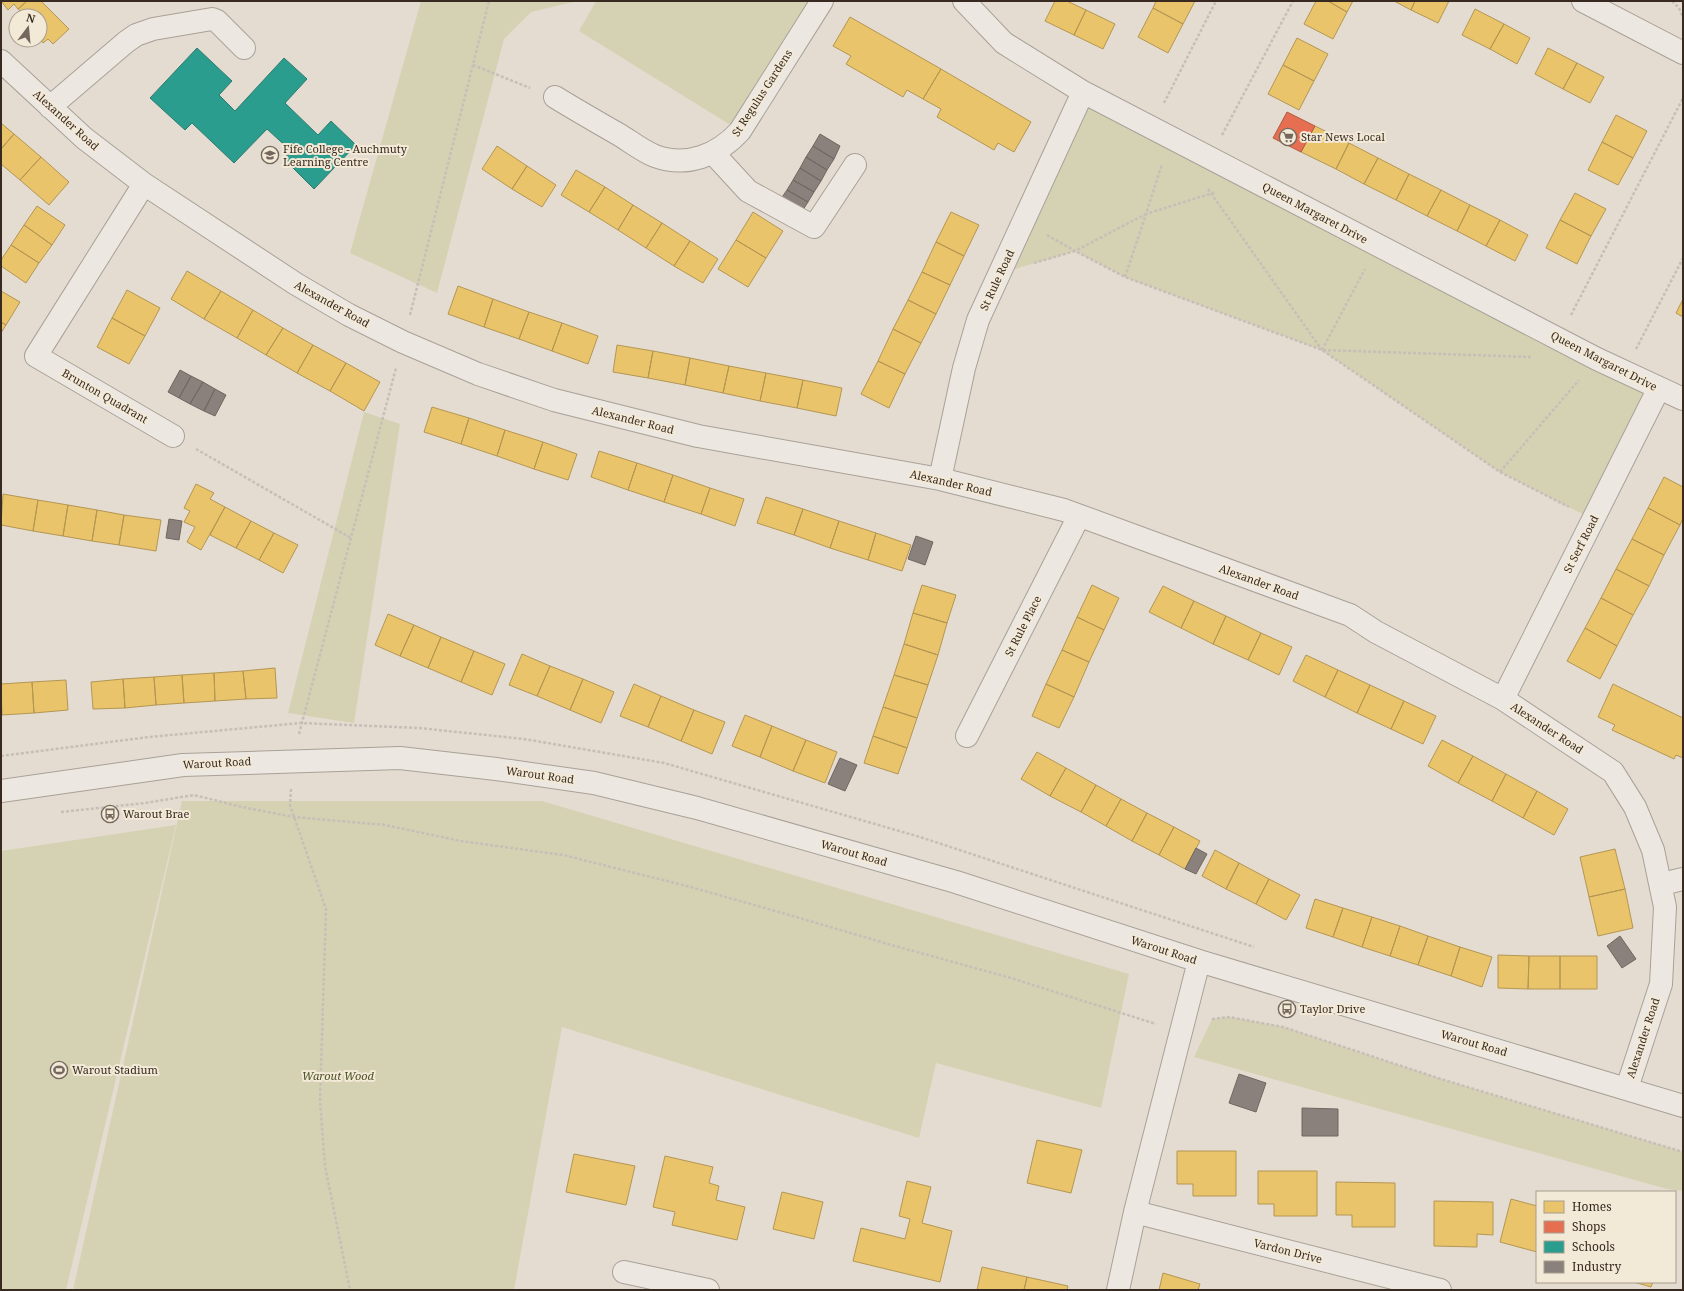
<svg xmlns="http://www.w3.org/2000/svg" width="1684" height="1291" viewBox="0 0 1684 1291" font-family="'Noto Serif',serif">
	<rect width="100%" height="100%" fill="#e4dcd0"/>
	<path fill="#d5d2b3" d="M421,1H578L531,12L504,39L437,293L350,253Z
		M596,1H823L740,131L579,31Z
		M1083,92L1659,388L1594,520L1500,472L1322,350L1125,277L1075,251L999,274Z
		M364,412L400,424L354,723L288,713Z
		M182,801H542L1129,974L1101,1108L936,1063L919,1138L562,1027L514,1290H73Z
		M176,825L66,1290H1V851Z
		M1229,1017L1283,1027L1441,1079L1683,1152V1191L1667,1189L1194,1057L1212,1019Z"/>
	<path fill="#e9c46a" stroke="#b49654" d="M1,1H27L18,9L14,4L8,10Z
		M27,1H41L69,29L53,44L48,39L43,43L40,39V16H25L18,9Z
		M1055,1H1067L1086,10L1074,35L1045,21Z
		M1156,1H1195L1183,24L1153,8Z
		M1316,1H1328L1347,12L1333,39L1304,24Z
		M1328,1H1353L1347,12Z
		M1394,1H1415L1411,10Z
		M1415,1H1449L1438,23L1411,10Z
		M1153,8L1183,24L1168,53L1138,37Z
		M1475,9L1504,24L1490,49L1462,35Z
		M1086,10L1115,24L1103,49L1074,35Z
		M850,17L941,69L923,99L907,90L903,97L846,64L851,56L833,46Z
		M1504,24L1530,38L1517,64L1490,49Z
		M1297,38L1328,54L1314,81L1283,65Z
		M1548,48L1577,63L1563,89L1535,74Z
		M1577,63L1604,77L1590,103L1563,89Z
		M1283,65L1314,81L1299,110L1268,94Z
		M941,69L1031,122L1014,152L998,143L994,150L937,117L941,109L923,99Z
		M1616,115L1647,131L1633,158L1602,142Z
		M1,123L14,134L1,149Z
		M1315,126L1349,143L1336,169L1301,152Z
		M14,134L41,157L20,180L1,164V149Z
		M1602,142L1633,158L1618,185L1588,170Z
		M1349,143L1378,158L1364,184L1336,169Z
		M497,146L527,166L512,189L482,169Z
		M41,157L69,182L49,205L20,180Z
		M1378,158L1409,174L1396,200L1364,184Z
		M527,166L556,185L542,207L512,189Z
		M576,170L605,187L589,212L561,195Z
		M1409,174L1441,190L1427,216L1396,200Z
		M605,187L633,205L618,230L589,212Z
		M1441,190L1470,205L1457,231L1427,216Z
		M1575,193L1606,209L1591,236L1560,220Z
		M633,205L662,223L646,248L618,230Z
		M1470,205L1500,220L1486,246L1457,231Z
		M37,206L65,225L52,245L24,225Z
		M753,212L783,231L766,258L736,240Z
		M951,212L979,225L964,256L936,242Z
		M1500,220L1528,235L1515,261L1486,246Z
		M1560,220L1591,236L1577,264L1546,248Z
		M662,223L690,241L674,266L646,248Z
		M24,225L52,245L39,263L11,245Z
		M736,240L766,258L748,287L718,269Z
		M690,241L718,259L703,283L674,266Z
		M936,242L964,256L950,285L922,272Z
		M11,245L39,263L26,283L1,266V260Z
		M187,271L221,291L204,319L171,299Z
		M922,272L950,285L936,314L908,300Z
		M458,286L493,299L484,327L448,314Z
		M127,290L160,308L145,336L112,318Z
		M1,291L20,302L6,325L1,322Z
		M221,291L253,310L237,338L204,319Z
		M493,299L529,312L519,339L484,327Z
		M1683,299V317L1676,313Z
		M908,300L936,314L921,343L893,329Z
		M253,310L283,328L266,355L237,338Z
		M529,312L562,323L552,351L519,339Z
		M112,318L145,336L129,364L97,347Z
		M1,322L6,325L1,333Z
		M562,323L598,336L588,364L552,351Z
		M283,328L313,345L297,373L266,355Z
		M893,329L921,343L905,374L878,361Z
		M313,345L346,363L330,391L297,373Z
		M617,345L653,351L648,378L613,372Z
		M653,351L690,358L685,385L648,378Z
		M690,358L729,366L723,393L685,385Z
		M878,361L905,374L889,408L861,394Z
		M346,363L380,382L364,411L330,391Z
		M729,366L766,373L760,401L723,393Z
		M766,373L803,380L797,408L760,401Z
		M803,380L842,388L836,416L797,408Z
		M432,407L469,418L461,444L424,432Z
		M469,418L505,430L497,456L461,444Z
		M505,430L543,442L534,469L497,456Z
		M543,442L577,454L568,480L534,469Z
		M599,451L637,463L628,490L591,477Z
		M637,463L673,475L664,502L628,490Z
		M673,475L710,488L701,514L664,502Z
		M1664,477L1683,487V518L1680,525L1648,508Z
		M196,484L214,493L210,499L225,507L201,550L187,542L195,527L184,522L190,511L184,508Z
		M710,488L744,499L735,526L701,514Z
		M3,494L38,500L33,531L1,525Z
		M766,497L803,509L794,535L757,523Z
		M38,500L68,505L63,536L33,531Z
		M68,505L97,510L92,541L63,536Z
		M225,507L251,521L236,548L210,535Z
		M1648,508L1680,525L1664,555L1632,539Z
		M803,509L839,521L830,548L794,535Z
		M97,510L124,515L119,545L92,541Z
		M124,515L161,520L156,551L119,545Z
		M251,521L274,533L259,560L236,548Z
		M839,521L876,533L868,560L830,548Z
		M274,533L298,545L283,573L259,560Z
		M876,533L911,545L902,571L868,560Z
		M1632,539L1664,555L1649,586L1616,569Z
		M1616,569L1649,586L1633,615L1601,598Z
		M922,585L956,595L947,623L913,613Z
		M1092,585L1119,598L1104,630L1077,617Z
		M1163,586L1194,601L1181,628L1149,612Z
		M1601,598L1633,615L1617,646L1585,628Z
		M1194,601L1226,616L1213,644L1181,628Z
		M913,613L947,623L938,655L904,644Z
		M388,614L414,625L400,656L375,645Z
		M1226,616L1261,633L1248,660L1213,644Z
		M1077,617L1104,630L1089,662L1062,650Z
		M414,625L441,637L428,668L400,656Z
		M1585,628L1617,646L1600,679L1567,661Z
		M1261,633L1292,647L1279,675L1248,660Z
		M441,637L474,651L461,682L428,668Z
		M904,644L938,655L928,685L894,675Z
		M1062,650L1089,662L1074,697L1046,684Z
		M474,651L505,664L492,695L461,682Z
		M522,654L550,666L537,696L509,685Z
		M1306,655L1338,670L1325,697L1293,681Z
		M550,666L583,679L570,710L537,696Z
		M275,668L277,698L246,699L243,671Z
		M1338,670L1370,685L1357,713L1325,697Z
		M243,671L246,699L215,701L214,673Z
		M214,673L215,701L184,703L182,675Z
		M182,675L184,703L156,705L154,677Z
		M894,675L928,685L917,718L883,707Z
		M154,677L156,705L125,708L123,679Z
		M123,679L125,708L93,709L91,682Z
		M583,679L614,692L601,723L570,710Z
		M66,680L68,710L34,713L32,682Z
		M32,682L34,713L2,715L1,684Z
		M634,684L661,696L648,727L620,716Z
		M1046,684L1074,697L1059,728L1032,716Z
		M1613,684L1683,718V758L1676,755L1674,759L1612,730L1615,725L1598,717Z
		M1370,685L1404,701L1391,729L1357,713Z
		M661,696L694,710L681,741L648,727Z
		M1404,701L1436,716L1423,744L1391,729Z
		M883,707L917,718L907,748L873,736Z
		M694,710L725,722L712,754L681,741Z
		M745,715L772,726L760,757L732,746Z
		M772,726L806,740L793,771L760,757Z
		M873,736L907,748L898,774L864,763Z
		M806,740L837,752L825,783L793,771Z
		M1442,740L1473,756L1458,783L1428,766Z
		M1037,752L1066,768L1050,796L1021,779Z
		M1473,756L1506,774L1492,801L1458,783Z
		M1066,768L1096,785L1081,812L1050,796Z
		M1506,774L1537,791L1523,818L1492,801Z
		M1096,785L1121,799L1106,826L1081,812Z
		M1537,791L1568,809L1554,835L1523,818Z
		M1121,799L1147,813L1132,841L1106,826Z
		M1147,813L1174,827L1159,855L1132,841Z
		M1174,827L1200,841L1185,869L1159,855Z
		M1615,849L1625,889L1589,897L1580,857Z
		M1215,850L1239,863L1226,889L1202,876Z
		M1239,863L1269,879L1256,904L1226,889Z
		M1269,879L1300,895L1286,920L1256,904Z
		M1625,889L1633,928L1598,936L1589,897Z
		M1315,899L1343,908L1333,937L1306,928Z
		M1343,908L1372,917L1362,947L1333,937Z
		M1372,917L1400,926L1390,956L1362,947Z
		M1400,926L1428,936L1418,965L1390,956Z
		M1428,936L1460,947L1451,976L1418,965Z
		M1460,947L1492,957L1482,987L1451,976Z
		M1498,955L1529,956L1528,989L1498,988Z
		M1529,956H1560V989H1528Z
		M1560,956H1597V989H1560Z
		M1037,1140L1082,1150L1071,1193L1027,1183Z
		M1177,1151H1236V1196H1193V1184H1177Z
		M574,1154L635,1166L626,1205L566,1192Z
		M665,1156L713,1167L709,1183L719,1186L716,1200L745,1207L737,1240L672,1225L675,1212L653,1207Z
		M1258,1171H1317V1216H1274V1204H1258Z
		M907,1181L931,1187L922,1223L952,1231L940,1282L853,1261L861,1228L905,1239L910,1219L899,1216Z
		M1336,1182L1395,1183V1227H1352V1215H1336Z
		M782,1192L823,1202L814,1239L773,1229Z
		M1511,1199L1537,1206V1252L1500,1242Z
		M1434,1201L1493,1202V1235L1477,1234V1247L1434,1246Z
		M982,1267L1027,1277L1024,1290H977Z
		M1163,1273L1200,1284L1198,1290H1159Z
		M1027,1277L1068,1286L1067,1290H1024Z
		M1634,1282H1653L1651,1287Z"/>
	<path fill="#e76f51" stroke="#b25a43" d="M1287,112L1315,126L1301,152L1273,138Z"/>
	<path fill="#2a9d8f" stroke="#2e7a6e" d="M197,48L232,81L219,95L235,111L284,58L307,79L285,103L318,135L331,121L356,145L314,189L284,159L291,151L267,129L234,163L192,123L185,130L150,98Z"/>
	<path fill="#8a817c" stroke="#716761" d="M820,134L840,146L834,159L813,146Z
		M813,146L834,159L827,170L806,157Z
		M806,157L827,170L821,181L800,168Z
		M800,168L821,181L814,192L793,180Z
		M793,180L814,192L808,202L787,190Z
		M787,190L808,202L801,213L780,200Z
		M180,370L191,376L179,398L168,392Z
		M191,376L203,382L190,404L179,398Z
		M203,382L215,389L204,411L190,404Z
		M215,389L226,395L215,416L204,411Z
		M169,519L182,521L179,540L166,538Z
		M916,536L933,542L925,565L908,559Z
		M840,758L857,765L845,791L828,784Z
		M1196,848L1207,854L1196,874L1185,869Z
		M1620,936L1636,959L1622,968L1607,946Z
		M1239,1074L1266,1083L1256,1112L1229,1103Z
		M1302,1108L1338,1109V1136H1302Z"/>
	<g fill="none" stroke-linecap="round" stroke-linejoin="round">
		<defs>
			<path id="minor" d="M964,1L1004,43L1083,92L1597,359L1683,399
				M1583,1L1683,53
				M1,61L84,138L144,184L296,284L349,315L403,342L478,374L554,400L698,436L940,479L1064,510L1350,615L1376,632L1503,699L1613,772L1635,807L1653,850L1665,907L1661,984L1627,1088
				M555,97C576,110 597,122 618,134C630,141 642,151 655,156C687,168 718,155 740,131L822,1
				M50,107L126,42L136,35L153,29L212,19L217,21L244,48
				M713,153L748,191L814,227L855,165
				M144,184L36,356L173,436
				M940,479L964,368L978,320L1083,92
				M1503,699L1659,388
				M967,736L1079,516
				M1,791L183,765L400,758L496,769L594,783L697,808L956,882L1199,961L1683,1106
				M1662,884L1683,879
				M1135,1212L1440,1290
				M624,1272L708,1290
				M1118,1290L1135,1212L1199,961"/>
		</defs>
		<use href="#minor" stroke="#a9a198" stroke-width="24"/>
		<path stroke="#c5bfb8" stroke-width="2.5" stroke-dasharray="3 2" stroke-linecap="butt" d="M1672,1L1679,8L1683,17
			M473,65L530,88
			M1164,103L1216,1
			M1222,135L1293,1
			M1208,189L1322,350
			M1047,235L1075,251L1146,214L1162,164
			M1034,263L1075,251L1125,277L1322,350
			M1125,277L1146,214L1216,192
			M410,315L489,1
			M1571,315L1683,98
			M1636,349L1683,258
			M1322,350L1365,269
			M1531,357L1322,350L1500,472L1569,507
			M196,449L351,538
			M1500,472L1579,380
			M299,734L396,368
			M1,756L149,737L301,723L419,728L524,739L664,763L920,837L1254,947
			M291,789L290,805L326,909L320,1100L325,1166L350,1290
			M61,812L145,803L194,795L242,807L294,817L385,825L461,841L563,855L687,886L786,914L888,944L1011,978L1156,1024
			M1212,1019L1229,1017L1283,1027L1441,1079L1683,1152"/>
		<use href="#minor" stroke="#ece8e1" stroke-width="22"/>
	</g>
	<defs>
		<symbol id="supermarket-ring" viewBox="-11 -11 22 22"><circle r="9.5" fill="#f3e9d7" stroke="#74685e" stroke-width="1.5"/><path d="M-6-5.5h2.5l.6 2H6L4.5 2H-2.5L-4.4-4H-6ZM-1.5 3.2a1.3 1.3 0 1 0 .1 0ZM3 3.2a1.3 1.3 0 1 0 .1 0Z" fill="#74685e"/></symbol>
		<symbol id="university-ring" viewBox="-11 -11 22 22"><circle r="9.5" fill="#f3e9d7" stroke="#74685e" stroke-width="1.5"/><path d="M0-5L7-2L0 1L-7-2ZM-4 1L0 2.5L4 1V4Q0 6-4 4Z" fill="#74685e"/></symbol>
		<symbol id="bus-ring" viewBox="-11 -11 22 22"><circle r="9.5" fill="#f3e9d7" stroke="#74685e" stroke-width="1.5"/><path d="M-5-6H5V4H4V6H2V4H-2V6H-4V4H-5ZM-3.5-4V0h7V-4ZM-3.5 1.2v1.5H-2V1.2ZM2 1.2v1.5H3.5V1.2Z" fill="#74685e"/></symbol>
		<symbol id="stadium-ring" viewBox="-11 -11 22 22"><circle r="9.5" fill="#f3e9d7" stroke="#74685e" stroke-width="1.5"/><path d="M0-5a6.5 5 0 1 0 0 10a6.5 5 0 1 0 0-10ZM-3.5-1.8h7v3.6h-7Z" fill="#74685e"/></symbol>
	</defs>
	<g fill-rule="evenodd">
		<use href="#supermarket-ring" x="1278" y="127" width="20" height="20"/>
		<use href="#university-ring" x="260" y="145" width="20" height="20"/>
		<use href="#bus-ring" x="100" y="804" width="20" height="20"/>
		<use href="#bus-ring" x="1277" y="999" width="20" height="20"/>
		<use href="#stadium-ring" x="49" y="1060" width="20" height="20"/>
	</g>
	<g text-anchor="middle" stroke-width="4" stroke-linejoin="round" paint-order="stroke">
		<g font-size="11" fill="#382a21" stroke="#f3e9d7">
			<text transform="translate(762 93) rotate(-57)" y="4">St Regulus Gardens</text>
			<text transform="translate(66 120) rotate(42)" y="4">Alexander Road</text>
			<text transform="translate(1315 213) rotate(28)" y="4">Queen Margaret Drive</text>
			<text transform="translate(997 280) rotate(-65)" y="4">St Rule Road</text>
			<text transform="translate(332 304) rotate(29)" y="4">Alexander Road</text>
			<text transform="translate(1604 361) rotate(27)" y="4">Queen Margaret Drive</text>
			<text transform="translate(105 396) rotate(30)" y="4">Brunton Quadrant</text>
			<text transform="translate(633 420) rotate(14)" y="4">Alexander Road</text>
			<text transform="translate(951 483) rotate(13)" y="4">Alexander Road</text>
			<text transform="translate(1581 544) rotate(-63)" y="4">St Serf Road</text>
			<text transform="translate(1259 582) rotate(20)" y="4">Alexander Road</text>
			<text transform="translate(1023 626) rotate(-63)" y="4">St Rule Place</text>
			<text transform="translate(1547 728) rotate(33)" y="4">Alexander Road</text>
			<text transform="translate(217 763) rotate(-3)" y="4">Warout Road</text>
			<text transform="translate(540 775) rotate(8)" y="4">Warout Road</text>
			<text transform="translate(854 853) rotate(16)" y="4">Warout Road</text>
			<text transform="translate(1164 950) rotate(18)" y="4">Warout Road</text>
			<text transform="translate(1643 1038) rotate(-72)" y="4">Alexander Road</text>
			<text transform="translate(1474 1043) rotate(16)" y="4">Warout Road</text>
			<text transform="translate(1288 1251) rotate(14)" y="4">Vardon Drive</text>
		</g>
		<g font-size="11" fill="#382a21" stroke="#f3e9d7" text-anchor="start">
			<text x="1301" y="141">Star News Local</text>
			<text x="283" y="153">Fife College - Auchmuty<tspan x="283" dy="13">Learning Centre</tspan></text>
			<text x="123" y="818">Warout Brae</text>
			<text x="1300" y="1013">Taylor Drive</text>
			<text x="72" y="1074">Warout Stadium</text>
		</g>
		<g font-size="11" font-style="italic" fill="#4c5329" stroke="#f3e9d7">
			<text x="338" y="1080">Warout Wood</text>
		</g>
	</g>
	<rect width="1684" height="1291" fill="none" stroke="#382a21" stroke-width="4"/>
	<rect x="1536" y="1191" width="140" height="92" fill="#f3e9d7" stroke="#a89d8e"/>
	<rect x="1544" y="1201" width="20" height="12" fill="#e9c46a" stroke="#a89d8e"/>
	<text x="1572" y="1211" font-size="12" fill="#382a21">Homes</text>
	<rect x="1544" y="1221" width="20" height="12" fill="#e76f51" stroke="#a89d8e"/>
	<text x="1572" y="1231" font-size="12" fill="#382a21">Shops</text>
	<rect x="1544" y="1241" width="20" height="12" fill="#2a9d8f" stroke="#a89d8e"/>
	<text x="1572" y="1251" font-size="12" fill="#382a21">Schools</text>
	<rect x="1544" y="1261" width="20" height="12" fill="#8a817c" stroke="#a89d8e"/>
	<text x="1572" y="1271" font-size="12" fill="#382a21">Industry</text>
	<g transform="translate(28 28) rotate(16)"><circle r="19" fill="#f3e9d7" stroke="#a89d8e"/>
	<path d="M0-3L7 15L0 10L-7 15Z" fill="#74685e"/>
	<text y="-6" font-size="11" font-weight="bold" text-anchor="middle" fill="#382a21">N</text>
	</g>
</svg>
